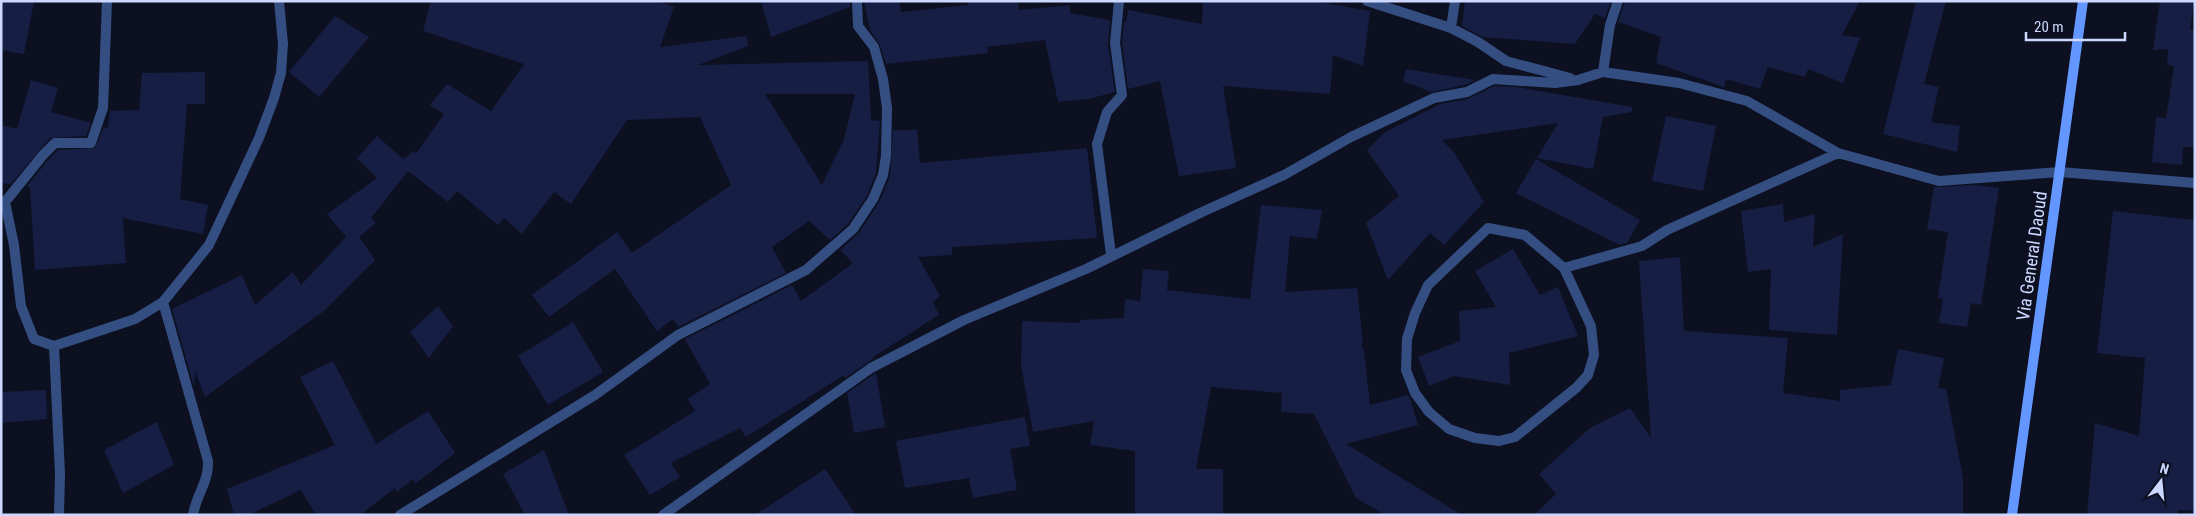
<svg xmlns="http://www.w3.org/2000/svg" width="2196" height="516" viewBox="0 0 2196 516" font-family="'Roboto Condensed',sans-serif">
	<rect width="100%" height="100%" fill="#0c1021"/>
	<path fill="#171e43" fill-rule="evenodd" d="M1,1H34L24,54L1,50Z
		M431,1H658L674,7L660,47L746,36L748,46L698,65L868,61L871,120L880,121L876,173L867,196L848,224L830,240L809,221L772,247L786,273L678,327L673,319L657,331L615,269L549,317L532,295L617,232L632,253L731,185L700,117L627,120L571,204L554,192L522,234L504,218L498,225L457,191L448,202L408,171L371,218L376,223L359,237L375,260L324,311L205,397L195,371L194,387L172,309L242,275L255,305L293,272L301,285L346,237L327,214L377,178L357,158L377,136L403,159L414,151L416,154L444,114L430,105L447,84L491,111L524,64L423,31ZM765,94H855L844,139L822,185Z
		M761,1H850V7L771,37Z
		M864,1H899L901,12L968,5V1H1018L1019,10L1070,5V13L1110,20L1108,44L1115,92L1089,99L1058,102L1045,40L987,47L988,53L886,64L880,45L870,30Z
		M1203,1H1314L1370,11L1363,66L1333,55L1330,94L1223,86L1236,168L1179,176L1160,81L1128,89L1122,43L1124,22H1126L1128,10L1202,24Z
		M1465,1H1611L1605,18L1595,14L1575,44L1482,37L1462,26Z
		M1625,1H1860L1842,35L1860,38L1843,83L1808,69L1805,77L1768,67L1760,89L1726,79L1724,87L1656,63L1661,37L1618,22Z
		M1916,1H1946L1924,84L1939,87L1931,122L1960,126L1957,152L1883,134Z
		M2160,1H2194L2190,30H2195V147H2183L2182,165L2152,162L2156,117L2166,118L2174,66L2167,65L2168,49L2153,50Z
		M335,16L369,37L319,97L289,72Z
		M1406,69L1475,80L1465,85L1431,92L1403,81Z
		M205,72V104H187L180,199L208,205L203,234L123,218L126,263L35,270L30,187L27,186L48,160L58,150L95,148L104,127L108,128L110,111L139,110L142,73Z
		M31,80L58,88L51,112L91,123L86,136L50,138L11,184L1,183V125L17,129Z
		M1494,86L1517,87L1632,107V112L1603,117L1593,169L1537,158L1558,123L1442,140L1454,152L1484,202L1444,245L1430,233L1388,280L1366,223L1399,196L1367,150L1385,132L1440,104L1468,99Z
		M1666,116L1716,126L1703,191L1652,181Z
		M893,130H917L920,163L1087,148L1097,238L952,247V255L918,257L940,296L933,302L939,315L873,357V359L845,378L844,375L746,437L740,428L671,463L680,477L650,495L624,455L695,411L688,399L710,384L685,339L792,285L801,301L853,263L840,250L859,233L879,202L890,176Z
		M1536,159L1640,220L1627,243L1620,245L1516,193Z
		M1977,185L1999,188L1981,305L1971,303L1967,327L1939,323L1943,299L1938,298L1948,232L1927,229L1934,187Z
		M1783,204L1784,222L1815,214L1813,247L1843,234L1837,335L1769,330L1771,269L1748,272L1741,211Z
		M1261,205L1322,210L1317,239L1290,236L1285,292L1357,288L1363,344L1361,346L1364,350L1370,405L1408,395L1410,398L1418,425L1346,444L1462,515H1385L1356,498L1314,414L1281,412L1282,393L1211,387L1196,469H1223V515H1135V451L1090,445L1094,421L1033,432L1021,365L1022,321L1080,323V320L1124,318L1125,299L1140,301L1143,269L1169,271L1167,290L1250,299Z
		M2113,211L2195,220V511L2178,510V515H2087L2095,423L2139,436L2145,358L2097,353Z
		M1513,249L1540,295L1558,287L1578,336L1509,353L1510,385L1454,376L1429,386L1418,357L1460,341L1459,311L1496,307L1475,271Z
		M1680,257L1684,331L1788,338L1783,393L1840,401V390L1891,385L1898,349L1944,358L1938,388L1946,389L1963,478V515H1534L1556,494L1539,474L1590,428L1630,408L1651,438L1639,261Z
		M438,306L453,326L429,358L410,332Z
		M573,322L603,372L548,405L518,356Z
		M333,361L376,444L428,411L455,453L415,484L413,479L397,492L395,488L360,515H316L301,490L249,515H234L227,489L335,445L300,377Z
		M876,373L885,427L854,433L847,393Z
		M46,390L47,419L1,423V392Z
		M1025,417L1030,446L1010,449L1017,490L973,498L969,478L905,488L896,441Z
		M157,422L174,465L123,493L104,450Z
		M544,450L569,515H525L503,474Z
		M825,469L856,515H755Z"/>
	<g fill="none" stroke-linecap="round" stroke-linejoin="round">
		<path stroke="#354e82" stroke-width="10" d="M107,1L103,108L91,143H55L43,155L5,202L14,245L21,306L34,339L54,346L135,319L163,302L209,245L259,138L274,98L281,73L283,44L279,1
			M1367,1L1451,28L1478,42L1506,61L1570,78
			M1451,28L1455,1
			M1603,72L1610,25L1618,1
			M1488,228L1525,235L1564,268L1591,326L1594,355L1588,375L1576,388L1515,437L1499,441L1475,438L1449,429L1429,412L1415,393L1406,370L1407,339L1415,313L1428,285Z
			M1111,255L1097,144L1107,112L1122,95L1115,43L1119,1
			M1564,268L1642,246L1667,230L1838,153
			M163,302L208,461C209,482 196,495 193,515
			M54,346L60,474L59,515
			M400,515L595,395L678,335L806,270L853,229L873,199L883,175L886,156L887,108L883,79L874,47L858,26L857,1
			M663,515L871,368L964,320L1086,269L1202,212L1284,175L1351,137L1434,98L1467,92L1493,79L1555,83L1578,80L1603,72L1679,83L1747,101L1838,153L1939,181L2060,172L2195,183"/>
		<path stroke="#6397ff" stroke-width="10" d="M2012,515L2083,1"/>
	</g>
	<g text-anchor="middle" stroke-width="5" stroke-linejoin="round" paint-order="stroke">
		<g font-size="18" fill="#ccd8ff" stroke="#0c1021">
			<text transform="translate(2032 256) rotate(-82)" y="6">Via General Daoud</text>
		</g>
	</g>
	<rect width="2196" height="516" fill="none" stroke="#ccd8ff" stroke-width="5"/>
	<g transform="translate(2161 481) rotate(16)" stroke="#0c1021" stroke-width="4" paint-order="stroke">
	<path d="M0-4L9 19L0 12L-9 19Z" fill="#ccd8ff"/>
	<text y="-8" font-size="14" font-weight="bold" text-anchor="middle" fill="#ccd8ff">N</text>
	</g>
	<path d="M2026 32v8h99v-8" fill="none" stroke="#ccd8ff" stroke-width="2.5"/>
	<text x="2034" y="32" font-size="15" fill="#ccd8ff" stroke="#0c1021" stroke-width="4" paint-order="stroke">20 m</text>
</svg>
